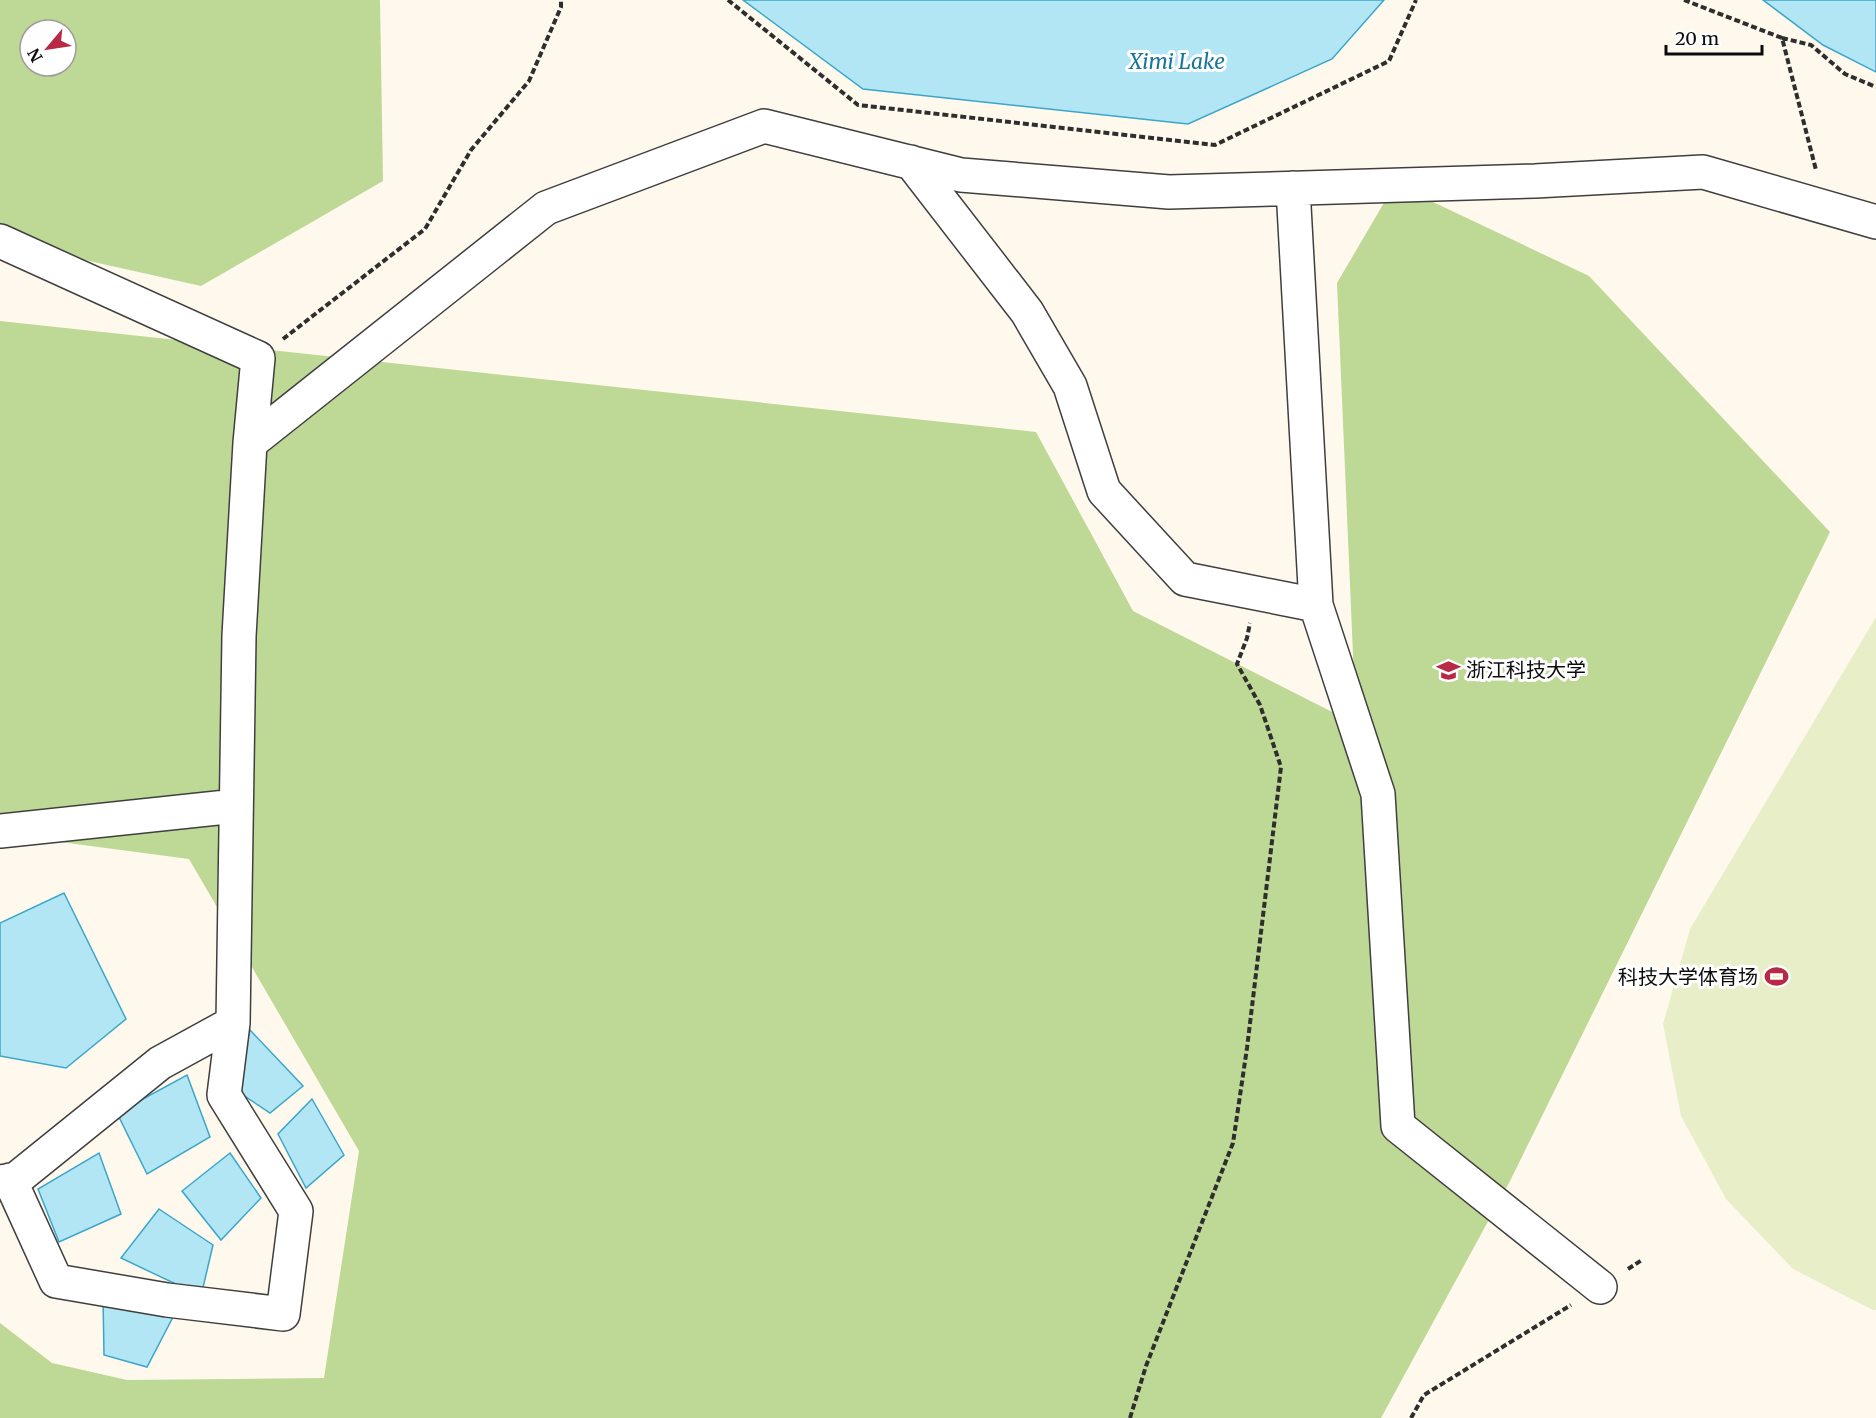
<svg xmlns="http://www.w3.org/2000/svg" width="1876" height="1418" viewBox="0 0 1876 1418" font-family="Merriweather,'Noto Sans SC',serif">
	<rect width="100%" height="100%" fill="#fff8ec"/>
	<path fill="#bed896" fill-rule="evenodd" d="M0,0H380L383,181L201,286L0,241ZM30,30H66V66H30Z
		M1395,184L1589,276L1830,532L1510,1181L1381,1418H0V1323L52,1363L127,1380L324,1378L359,1151L189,859L0,834V321L1036,432L1133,611L1356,724L1337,283Z"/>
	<path fill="#e8efc8" d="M1876,617V1310H1873L1793,1269L1726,1199L1681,1116L1663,1024L1690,929Z"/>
	<path fill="#b2e6f5" stroke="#3ba6ca" stroke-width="1.5" d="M743,0H1384L1332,59L1188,124L863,89Z
		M1763,0H1876V72L1823,45Z
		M64,893L126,1019L66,1068L0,1056V923Z
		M250,1030L303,1086L270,1113L234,1089Z
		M187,1075L210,1137L147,1174L117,1113Z
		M312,1099L344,1155L306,1188L278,1134Z
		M99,1153L121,1214L59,1242L38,1189Z
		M230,1153L261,1198L221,1240L182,1191Z
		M159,1209L213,1245L201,1296L121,1258Z
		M103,1297L173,1317L147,1367L104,1355Z"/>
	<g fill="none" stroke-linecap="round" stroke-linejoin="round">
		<defs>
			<path id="minor" d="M911,162L1027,312L1070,386L1104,491L1185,579L1316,605L1293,188
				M0,241L258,358L250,443L239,636L233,1023L224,1095L296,1211L283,1314L167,1300L56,1281L10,1180
				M250,443L546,208L764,126L961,175L1169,192L1535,181L1703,172L1876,222
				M1316,605L1378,794L1398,1126L1600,1287
				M0,831L236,806
				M0,1182L15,1180L160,1063L233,1023"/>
		</defs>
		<use href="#minor" stroke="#3f3f3f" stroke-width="36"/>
		<path stroke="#2e2e2e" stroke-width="4" stroke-dasharray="6 3" stroke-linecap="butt" d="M728,0L858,105L1215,145L1389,61L1416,0
			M1684,0L1782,38L1816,170
			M1782,38L1811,45L1845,74L1876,87
			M283,339L425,229L471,150L529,81L561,7V0
			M1628,1269L1642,1260
			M1130,1418L1146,1366L1233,1143L1247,1048L1281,767L1260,705L1237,664L1247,638L1250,623
			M1411,1418L1424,1395L1571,1305"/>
		<use href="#minor" stroke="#fff" stroke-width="33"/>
	</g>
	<defs>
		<symbol id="university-bare" viewBox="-9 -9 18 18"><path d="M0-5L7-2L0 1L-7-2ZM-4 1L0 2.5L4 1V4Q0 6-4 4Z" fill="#b92844" stroke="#fff" stroke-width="2.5" paint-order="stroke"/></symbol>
		<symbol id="stadium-bare" viewBox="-9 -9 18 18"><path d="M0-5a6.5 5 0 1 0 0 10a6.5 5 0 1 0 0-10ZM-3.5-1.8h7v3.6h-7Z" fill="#b92844" stroke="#fff" stroke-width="2.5" paint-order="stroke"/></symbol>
	</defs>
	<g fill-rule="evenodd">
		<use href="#university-bare" x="1432" y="654" width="33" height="33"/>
		<use href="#stadium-bare" x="1760" y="960" width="33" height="33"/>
	</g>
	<g text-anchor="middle" stroke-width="6" stroke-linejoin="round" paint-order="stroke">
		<g font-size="20" fill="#0c0c0c" stroke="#fff" text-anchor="start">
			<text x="1466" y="677">浙江科技大学</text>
			<text x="1758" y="984" text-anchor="end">科技大学体育场</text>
		</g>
		<g font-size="21" font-style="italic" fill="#19769b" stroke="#fff">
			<text x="1177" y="69">Ximi Lake</text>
		</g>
	</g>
	<g transform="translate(48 48) rotate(241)"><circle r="28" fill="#ffffff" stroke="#9e9e9e" stroke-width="1.5"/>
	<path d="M0-4.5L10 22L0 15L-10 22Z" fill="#b92844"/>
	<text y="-9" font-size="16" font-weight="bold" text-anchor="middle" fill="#0c0c0c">N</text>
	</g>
	<path d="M1666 45v9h96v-9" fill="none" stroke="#0c0c0c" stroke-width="3"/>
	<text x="1675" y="45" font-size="18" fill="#0c0c0c" stroke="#ffffff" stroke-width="4.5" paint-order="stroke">20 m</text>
</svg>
